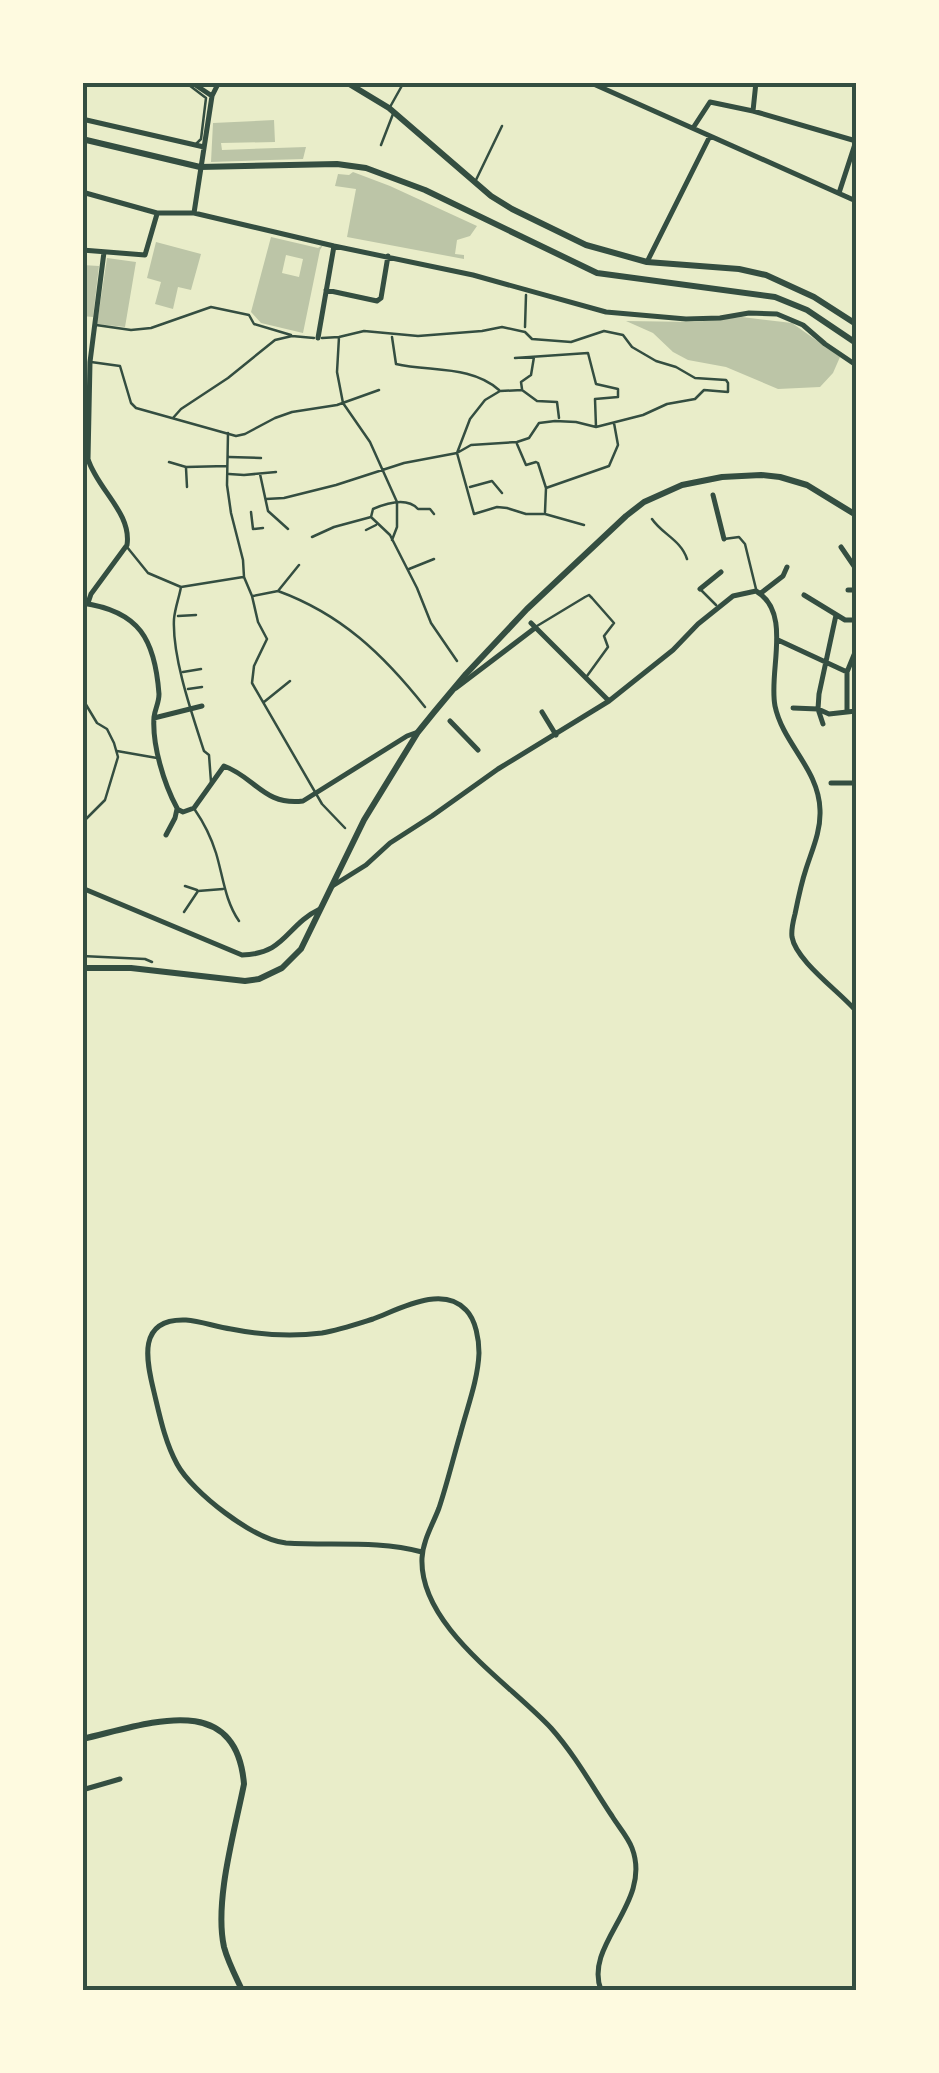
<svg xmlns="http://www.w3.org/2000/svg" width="939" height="2073" viewBox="0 0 939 2073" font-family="'Source Sans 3',sans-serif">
	<rect width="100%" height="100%" fill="#e9edc9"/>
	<path fill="#bcc5a7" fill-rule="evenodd" d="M274,120L275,142L221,143L222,150L306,147L303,159L211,162L213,123Z
		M353,172L390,186L477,226L470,236L457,240L455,254L464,255V259L347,237L356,189L335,186L338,174L349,175Z
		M271,237L318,248L323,245L320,250L303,333L261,323L251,312ZM286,255L303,259L299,277L282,273Z
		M156,242L201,254L191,290L178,287L173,309L155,304L161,282L147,278Z
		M107,258L136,262L125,327L97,324Z
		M82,265L99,266L93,317L82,316Z
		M742,317L792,323L840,357L833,373L820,387L778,389L726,367L688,360L673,352L653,333L626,321L695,322Z"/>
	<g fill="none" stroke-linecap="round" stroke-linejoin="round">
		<path stroke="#344e41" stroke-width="2.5" d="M525,327L526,295
			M82,956L145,959L152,962"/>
		<path stroke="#344e41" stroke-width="2.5" d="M185,82L206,98L201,139L196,144
			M390,107L404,82
			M381,145L393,114
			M475,182L502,126
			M96,325L131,330L151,328L211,307L249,315L254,324L291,335
			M339,337L337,372L343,403L370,442L397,502V527L392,540
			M392,337L396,364C430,372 471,365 499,390
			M515,358L588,353L596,384L618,389V397L595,399L596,427
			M91,362L120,366L131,403L136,408L236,436L245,434L275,418L292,412L337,405L379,390
			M522,389L521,382L531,375L534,357
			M173,418L181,409L228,378L275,340L292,336L314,338
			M559,418L557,402L537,401L522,390L500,391L485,400L470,419L457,453L474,514L497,507L507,508L526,514H545L584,525
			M228,433L227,485L231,513L243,560L244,577L252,596L258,622L267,639L254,666L252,683L322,804L345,828
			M517,444L526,465L536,462L538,463L546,488L545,512
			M229,457L261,458
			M169,462L186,467L227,466
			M186,468L187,487
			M229,474L244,475L276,472
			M260,474L268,511L288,529
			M470,487L492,481L502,493
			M546,488L609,466L618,445L614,423
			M266,499L284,498L336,485L404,463L457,453L471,445L517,442L529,438L539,423L555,421L576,422L596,427L643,415L667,404L695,399L704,390L728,392V383L726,380L695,378L676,367L656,361L632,347L623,335L604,331L571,342L532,339L525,332L502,327L482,331L418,336L364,331L339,337L322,338
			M251,512L253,529L263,528
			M371,517L390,535L417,588L431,623L457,661
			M652,519C662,534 681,540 687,559
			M366,530L376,525
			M312,537L334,527L371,517L373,509C387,503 407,497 418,509H430L434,514
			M724,539L739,537L745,544L756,589
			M127,547L148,573L181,587L243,577
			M409,569L434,559
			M181,587C179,598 175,608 174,619C172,657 192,714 204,751L209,755L211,782
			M701,590L716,605
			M278,591C341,614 383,654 425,707
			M253,596L278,591L299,565
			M178,616L196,615
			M537,626L585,597L589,595L592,598L614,623L604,636L608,647L587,676
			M183,672L201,669
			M188,689L202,687
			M82,698L97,723L107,729L114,743L118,757L105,800L82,823
			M264,702L290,681
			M117,751L157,758
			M195,810C204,823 211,837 216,853C223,876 225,901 239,921
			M185,886L197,890
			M184,912L198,891L223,889"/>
		<path stroke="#344e41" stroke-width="5" d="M191,82L212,96
			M589,82L856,201
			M753,111L756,82
			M82,119L204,147
			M693,128L710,102L753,111L856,141L839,193
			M82,192L157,213H194L334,246L473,275L606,312L686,319L720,318L749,313L777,314L803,325L825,344L856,365
			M194,213L212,96L219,82
			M82,250L145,255L157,214
			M647,262L710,136
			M326,290L377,301L381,298L388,256
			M318,338L334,246
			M713,495L724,539
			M841,547L856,569
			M700,589L721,572
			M848,590H856
			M761,593L783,576L787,567
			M804,595L845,620H854L856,615
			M82,603C140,611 155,640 159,694C159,703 155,709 154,717C152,745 164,784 177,808
			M88,603L91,594L127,545C132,513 97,489 88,459L90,362L104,252
			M531,623L609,701
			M778,640L847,672
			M456,688L535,628
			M793,708L818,709L829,714L856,711
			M542,712L556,735
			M847,712V672L856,650
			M154,718L202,706
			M450,721L478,750
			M823,724L818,709L819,694L836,615
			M831,783H856
			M177,809L183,812L194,808L224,766C255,777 264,806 303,801L407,736L418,732
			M166,835L175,818L177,809
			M334,885L366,865L390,843L432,816L498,769L609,701L673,650L698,624L733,596L756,591C793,613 768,671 775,706C783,744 819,769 820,810C821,831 812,850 806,869C801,884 798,899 795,914C793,922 791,929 792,937C796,961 840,992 856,1011
			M82,888L242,955C286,954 286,925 320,909
			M422,1552C377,1540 332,1546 286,1543C254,1540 192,1492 177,1464C165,1442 160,1417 154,1392C146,1360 137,1318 186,1320C201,1321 216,1327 231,1329C261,1335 291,1337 322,1333C339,1330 357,1324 373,1319C398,1310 442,1284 466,1310C476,1320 479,1340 479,1353C478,1380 467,1408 460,1435C453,1459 447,1484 439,1508C433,1524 423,1540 422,1558C419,1626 508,1682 551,1728C575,1755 592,1786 612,1816C618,1826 628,1837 632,1848C653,1903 583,1944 601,1990
			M82,1790L120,1779"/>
		<path stroke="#344e41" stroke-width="6" d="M346,82L389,108L491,196L512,209L586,245L647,262L739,269L766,275L814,297L856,324"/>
		<path stroke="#344e41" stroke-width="6" d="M82,139L200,167L337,164L366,168L425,190L597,273L775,297L807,310L856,343
			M82,968H131L245,981L259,979L282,968L301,949L364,820L418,732L435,711L466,674L527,609L626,516L644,502L682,485L722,477L761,475L780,477L807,485L856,515
			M82,1739C145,1725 236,1688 244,1784C235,1830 214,1901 224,1947C228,1962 236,1977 242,1990"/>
	</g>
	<rect width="939" height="2073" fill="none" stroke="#fefae0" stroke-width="170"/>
	<rect x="85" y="85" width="769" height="1903" fill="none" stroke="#344e41" stroke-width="4"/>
</svg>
